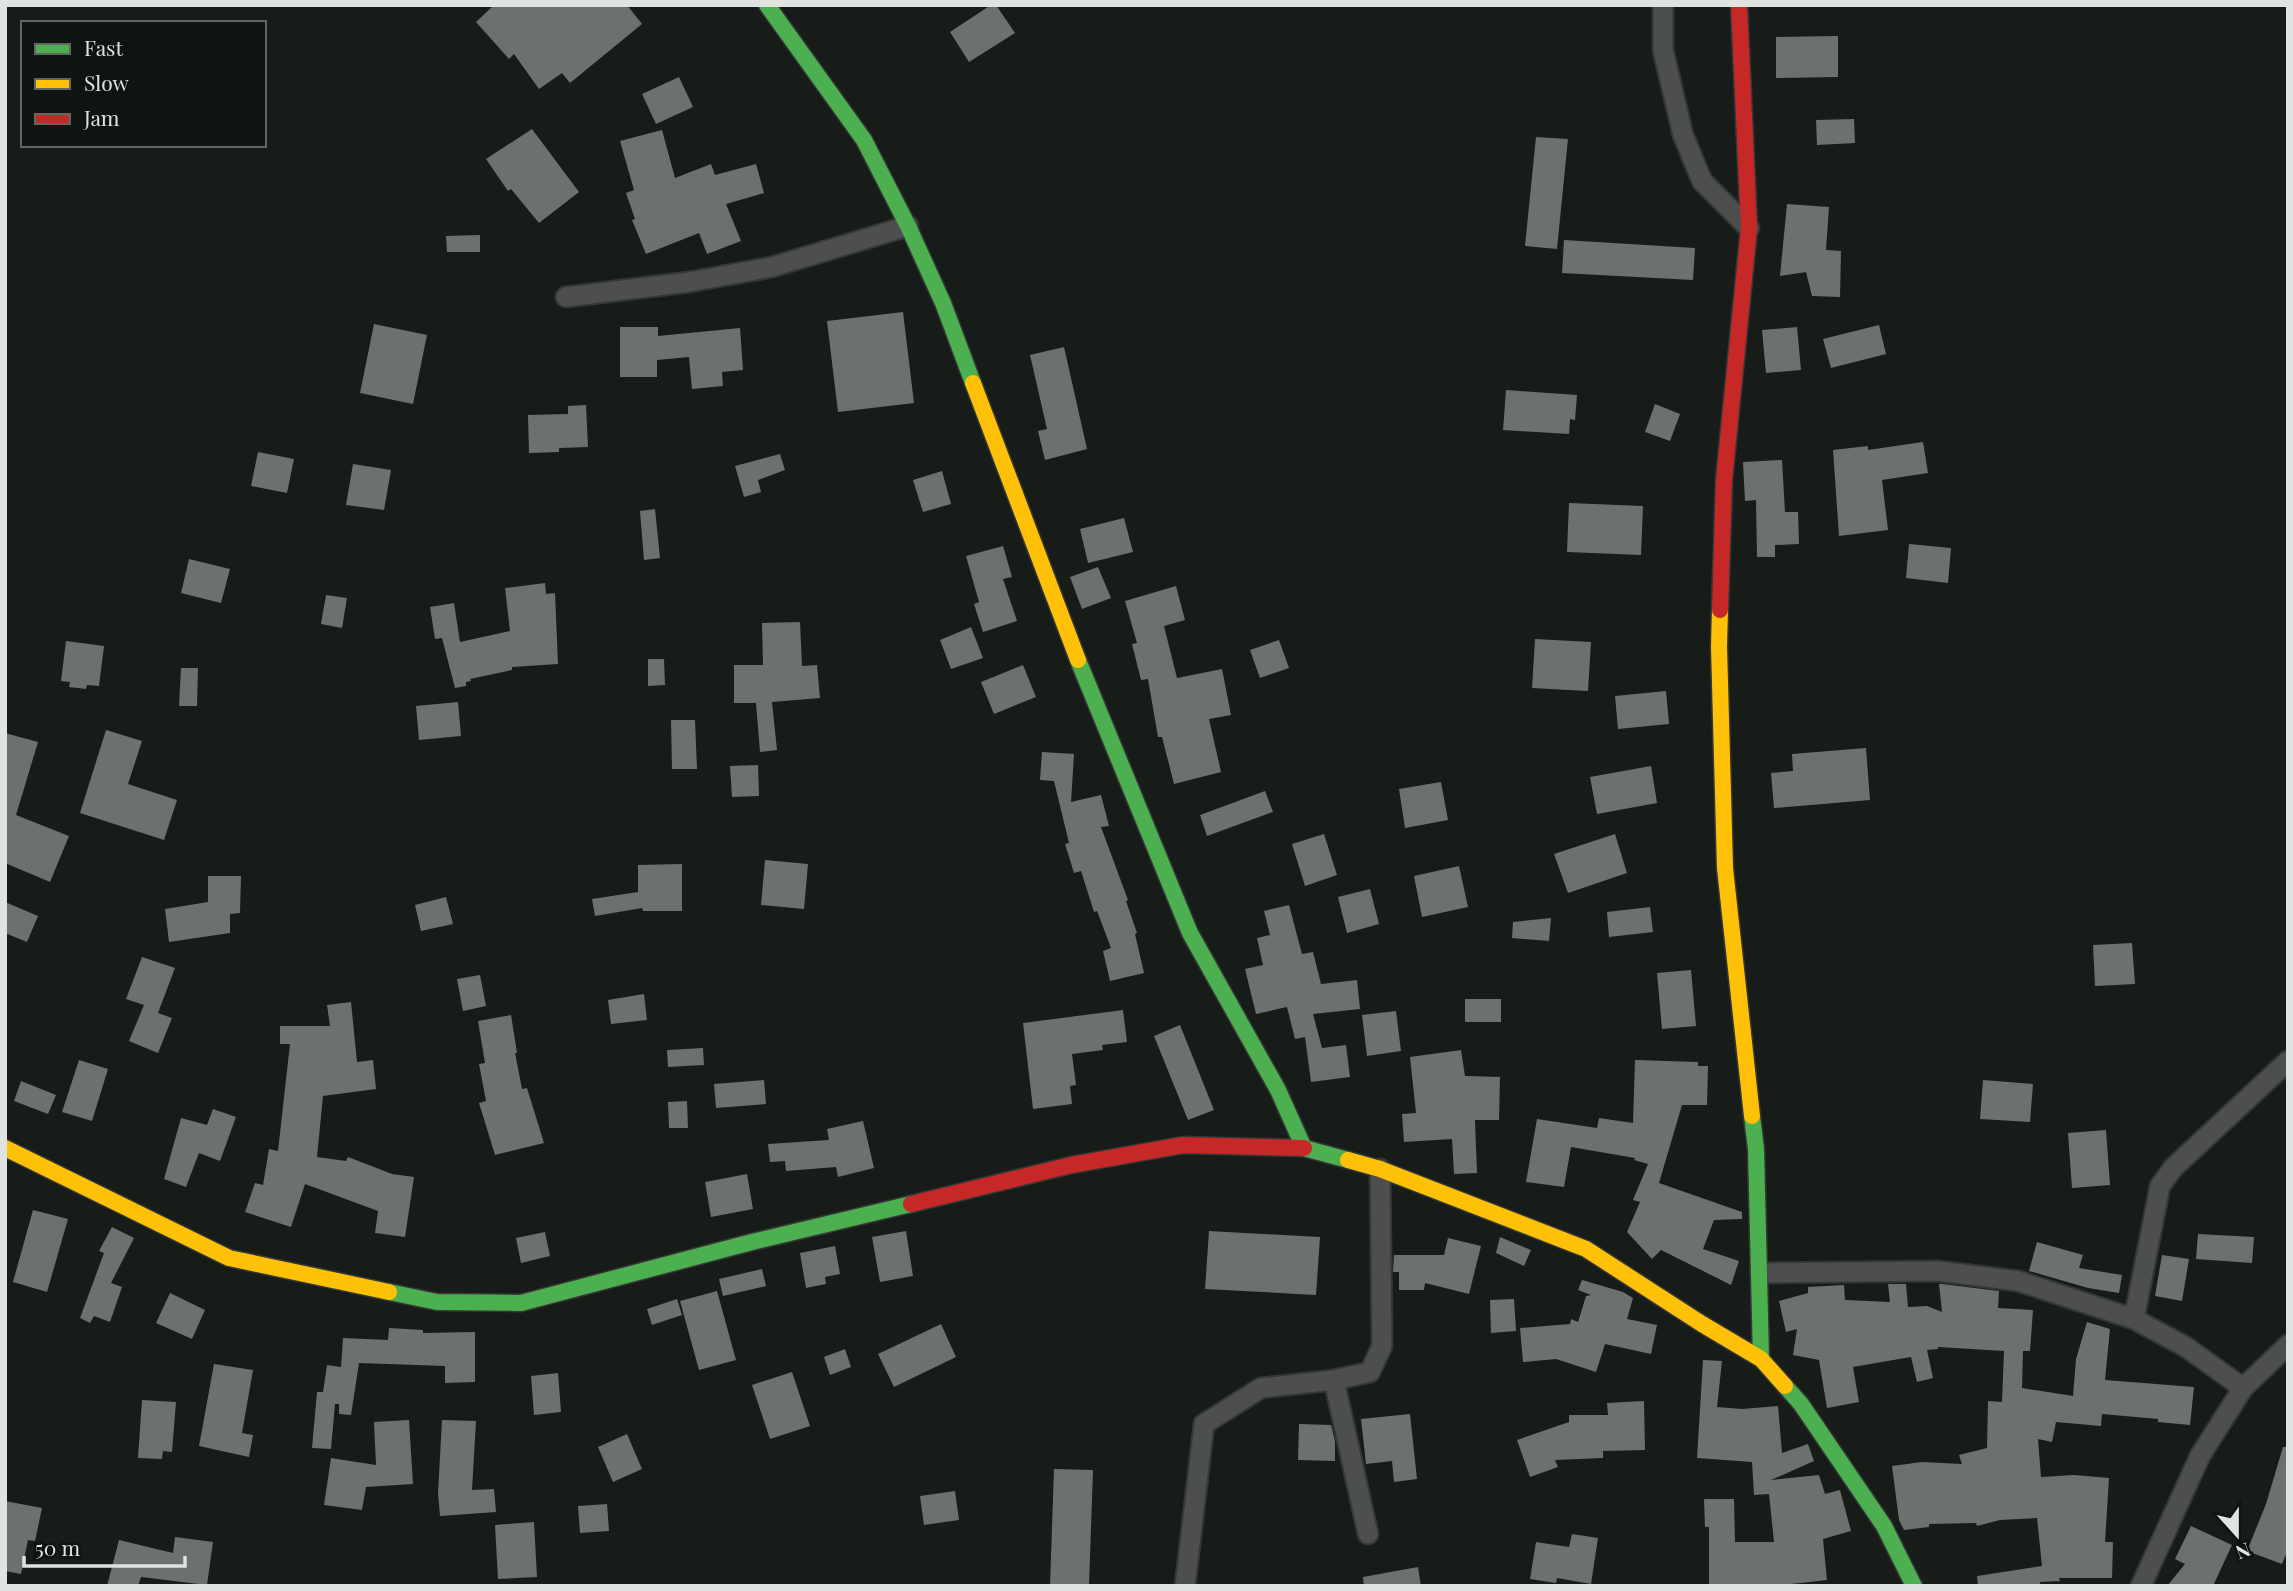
<svg xmlns="http://www.w3.org/2000/svg" width="2293" height="1591" viewBox="0 0 2293 1591" font-family="'Playfair Display',serif">
	<rect width="100%" height="100%" fill="#171c18"/>
	<path fill="#6d716e" d="M494,5H627L642,24L570,83L562,73L539,89L514,54L509,59L476,22Z
		M991,5H996L1015,33L969,62L950,32Z
		M1838,36V77L1776,78V37Z
		M679,77L693,107L656,124L642,94Z
		M1854,119L1855,143L1817,145L1816,120Z
		M532,129L579,192L539,223L511,189L508,191L486,159Z
		M662,130L675,178L711,164L715,175L756,164L764,193L726,204L741,241L707,254L699,233L646,254L632,220L635,219L626,193L634,190L620,141Z
		M1536,137L1568,139L1557,249L1525,246Z
		M1787,204L1829,207L1826,250L1841,251L1840,297L1812,296L1806,272L1780,276Z
		M480,235V252H447L446,236Z
		M1564,240L1695,248L1693,280L1562,273Z
		M903,312L914,403L838,412L827,321Z
		M374,324L427,335L413,404L360,393Z
		M1879,325L1886,354L1831,368L1823,339Z
		M620,327H658V336L740,328L743,370L722,372L723,386L692,389L689,357L657,360V377H620Z
		M1797,327L1801,370L1766,373L1762,330Z
		M1064,347L1087,449L1045,460L1038,431L1047,429L1030,355Z
		M1506,390L1577,395L1575,420L1570,419L1569,434L1503,430Z
		M1655,404L1680,414L1670,441L1645,432Z
		M586,405L588,447L559,448V452L529,453L528,415L568,414V406Z
		M1923,442L1928,473L1882,480L1888,530L1839,536L1833,450L1868,446V450Z
		M258,452L294,459L287,493L251,486Z
		M780,454L785,470L758,480L761,492L744,497L735,466Z
		M1782,460L1785,512H1798L1799,544L1775,545V557H1757L1756,500L1745,501L1743,462Z
		M353,464L391,470L384,510L346,505Z
		M942,471L951,504L923,512L913,480Z
		M1569,503L1643,506L1641,555L1567,552Z
		M655,509L660,558L644,560L640,511Z
		M1124,518L1133,552L1088,563L1080,529Z
		M1909,544L1951,548L1948,583L1906,578Z
		M1003,546L1012,577L1003,579L1017,621L983,632L974,604L979,602L966,556Z
		M189,559L230,569L221,603L181,593Z
		M1098,567L1111,598L1082,609L1070,577Z
		M545,583L546,594L555,593L558,664L512,667V670L470,679L471,681L466,682V686L455,688L442,638L435,639L430,607L454,603L460,642L510,631L505,588Z
		M1176,586L1185,620L1164,626L1177,678L1222,669L1231,715L1209,719L1221,772L1174,784L1162,737H1158L1148,679L1141,680L1132,644L1137,643L1125,601Z
		M326,595L347,598L342,628L321,624Z
		M800,622L802,666L817,665L820,698L772,702L777,750L760,752L756,703H734V665H763L762,623Z
		M971,627L983,658L951,669L940,640Z
		M1535,639L1591,642L1588,691L1532,688Z
		M1279,640L1289,668L1260,678L1250,650Z
		M66,641L104,646L99,686L87,685L86,689L69,687L70,682L61,681Z
		M648,659H664L665,685L648,686Z
		M1023,665L1036,697L994,714L981,682Z
		M181,668H198L197,706H179Z
		M1666,691L1669,724L1618,729L1615,696Z
		M458,702L461,736L419,740L416,706Z
		M671,720H695L697,769H672Z
		M106,730L142,741L128,784L177,800L164,840L80,813Z
		M5,733L38,742L16,815L69,836L50,882L5,863Z
		M1866,748L1870,800L1774,808L1771,773L1793,771L1792,754Z
		M1042,752L1074,754L1071,802L1101,795L1109,826L1101,827L1128,900L1126,901L1137,933L1135,934L1144,973L1110,981L1103,951L1111,948L1097,911L1094,912L1081,871L1074,873L1065,844L1069,843L1054,781L1040,780Z
		M758,765L759,796L732,797L730,766Z
		M1651,766L1657,803L1597,814L1590,777Z
		M1441,782L1448,820L1405,828L1399,789Z
		M1265,791L1273,812L1207,836L1200,815Z
		M1324,834L1337,875L1305,886L1292,844Z
		M1615,834L1627,873L1568,893L1554,854Z
		M765,860L808,864L804,909L761,905Z
		M682,864V911H643L642,908L595,916L592,899L638,892V865Z
		M1459,866L1468,907L1422,917L1414,876Z
		M208,876H241L240,913L230,914V933L169,942L165,909L208,902Z
		M1370,889L1379,924L1347,933L1338,897Z
		M446,897L453,924L421,931L415,905Z
		M5,902L38,916L27,942L5,933Z
		M1289,905L1302,954L1313,952L1321,984L1357,980L1360,1009L1313,1014L1322,1048L1346,1045L1350,1077L1311,1082L1305,1037L1295,1039L1287,1007L1256,1014L1245,969L1263,965L1257,938L1270,935L1264,911Z
		M1650,907L1653,932L1609,937L1607,912Z
		M1551,918L1549,941L1512,938L1513,922Z
		M2132,943L2135,984L2095,986L2093,945Z
		M142,957L175,968L158,1013L172,1018L158,1053L129,1041L144,1005L126,999Z
		M1691,970L1696,1026L1662,1029L1657,973Z
		M480,975L486,1006L463,1011L457,979Z
		M644,994L647,1020L611,1024L608,1000Z
		M1465,999H1501V1022H1465Z
		M351,1002L357,1062L373,1060L376,1089L323,1096L317,1157L346,1161L348,1157L392,1174L414,1177L405,1237L375,1233L378,1211L305,1184L291,1227L245,1212L255,1183L263,1185L269,1149L278,1151L290,1044H280V1026H330L327,1005Z
		M1123,1010L1127,1042L1102,1045L1103,1050L1072,1054L1076,1085L1070,1086L1072,1104L1033,1109L1023,1023Z
		M1396,1011L1401,1051L1367,1056L1362,1015Z
		M511,1015L517,1053H515L522,1089L527,1088L544,1143L495,1155L479,1103L486,1101L479,1064L485,1063L478,1021Z
		M1180,1025L1214,1110L1188,1120L1154,1036Z
		M703,1048L704,1065L668,1067L667,1050Z
		M1461,1050L1465,1076L1500,1077L1499,1120H1475L1477,1173L1454,1174L1452,1139L1404,1142L1402,1114L1416,1113L1410,1057Z
		M79,1060L108,1069L92,1121L62,1112Z
		M1635,1060L1698,1062V1066H1708L1707,1105H1682L1659,1183L1742,1212V1219L1714,1220L1703,1249L1739,1261L1731,1285L1661,1250L1652,1259L1627,1232L1640,1202L1633,1200L1648,1164L1634,1160L1635,1158L1571,1147L1564,1187L1526,1182L1537,1119L1597,1128L1599,1118L1633,1123Z
		M764,1080L766,1104L716,1108L714,1084Z
		M1983,1080L2033,1084L2030,1122L1980,1119Z
		M21,1081L56,1095L48,1114L14,1101Z
		M687,1101L688,1128H669L668,1102Z
		M213,1109L236,1117L220,1161L199,1153L186,1187L164,1179L181,1118L207,1125Z
		M863,1121L874,1168L838,1177L836,1167L786,1171L785,1161L770,1162L768,1144L829,1140L827,1129Z
		M2106,1130L2110,1185L2072,1188L2068,1133Z
		M747,1174L753,1209L711,1217L705,1182Z
		M33,1210L68,1219L47,1292L13,1282Z
		M112,1227L134,1238L111,1283L122,1287L110,1322L94,1316L90,1323L80,1318L104,1253L99,1251Z
		M906,1231L913,1276L880,1282L872,1237Z
		M1209,1231L1320,1237L1316,1295L1205,1289Z
		M545,1232L550,1256L521,1263L516,1238Z
		M2198,1234L2254,1237L2252,1263L2196,1259Z
		M1500,1237L1531,1250L1524,1266L1496,1253Z
		M1448,1238L1481,1246L1469,1294L1425,1283L1424,1290H1399V1272H1393L1394,1255H1444Z
		M2037,1242L2083,1255L2079,1268L2122,1275L2119,1293L2088,1288L2029,1271Z
		M835,1246L840,1274L825,1277L826,1284L806,1288L800,1253Z
		M2162,1255L2189,1259L2182,1301L2155,1296Z
		M762,1269L766,1286L723,1296L719,1279Z
		M1582,1280L1623,1292L1633,1298L1627,1319L1657,1325L1651,1354L1605,1344L1596,1372L1556,1359L1523,1362L1520,1328L1570,1324L1571,1319L1578,1322L1586,1296L1591,1295L1578,1290Z
		M1888,1284H1906L1908,1307L1927,1306L1942,1312L1939,1284H1942L1999,1291L1998,1308L2033,1310L2030,1351H2023L2022,1388L2073,1396L2076,1359L2087,1322L2110,1329L2105,1380L2194,1387L2190,1425L2158,1422V1419L2102,1414L2101,1426L2056,1422L2052,1442L2038,1439L2041,1477L2074,1475L2109,1478L2105,1542H2113L2112,1578H2059L2060,1581L2040,1582V1586H1978L1977,1576L2042,1566L2037,1518L2000,1520L1977,1526L1976,1523L1929,1524V1527L1904,1530L1899,1520L1892,1466L1922,1462L1962,1464L1959,1455L1987,1448L1988,1401L2002,1402L2004,1351L1938,1347V1349L1927,1350L1933,1378L1917,1382L1911,1357L1853,1367L1859,1402L1827,1408L1819,1360L1793,1355L1797,1329L1786,1332L1779,1301L1808,1293V1287L1844,1285L1845,1300L1890,1302Z
		M717,1291L736,1360L699,1370L680,1301Z
		M170,1293L205,1310L192,1339L156,1323Z
		M677,1299L682,1315L652,1325L647,1309Z
		M1514,1299L1516,1331L1491,1333L1490,1300Z
		M941,1324L956,1357L894,1387L878,1354Z
		M389,1328L423,1330V1333L475,1332V1382L445,1383V1366L359,1363L351,1415L339,1414V1404H335L331,1449L312,1448L317,1392H323L327,1365L341,1367L343,1338L388,1340Z
		M845,1349L851,1367L830,1375L824,1357Z
		M1703,1360L1722,1361L1717,1407L1742,1409L1778,1406L1782,1453L1808,1444L1814,1461L1771,1480L1819,1475L1825,1494L1840,1490L1851,1531L1823,1539L1827,1580L1774,1586H1709V1527H1705L1704,1499H1734L1735,1542H1774L1769,1494L1754,1495L1752,1462L1697,1458Z
		M214,1364L253,1370L242,1433L253,1435L249,1457L199,1446Z
		M792,1372L810,1426L770,1439L752,1385Z
		M558,1373L561,1412L534,1415L531,1376Z
		M142,1400L176,1402L172,1452L163,1451L162,1459L138,1458Z
		M1644,1401L1645,1450L1603,1451V1458L1555,1460L1558,1467L1530,1477L1517,1440L1569,1422V1415H1608L1607,1403Z
		M1410,1414L1417,1479L1394,1482L1392,1461L1366,1464L1361,1419Z
		M409,1420L413,1484L366,1487L362,1510L324,1505L331,1458L376,1465L374,1422Z
		M442,1420L476,1421L472,1490L494,1489L496,1512L440,1516L438,1493Z
		M1299,1424L1331,1425L1335,1441V1461L1298,1460Z
		M627,1434L642,1469L613,1482L598,1447Z
		M2283,1447H2288V1550L2282,1564L2247,1551L2266,1504Z
		M1054,1469L1093,1470L1089,1586H1050Z
		M955,1491L959,1520L924,1525L920,1496Z
		M5,1501L42,1508L35,1541L28,1540L21,1574L5,1571Z
		M607,1504L609,1531L580,1533L578,1506Z
		M534,1522L537,1577L498,1579L495,1525Z
		M2191,1526L2232,1545L2213,1586H2167L2185,1564L2175,1559Z
		M1572,1534L1598,1538L1591,1584L1557,1578L1556,1583L1530,1579L1536,1542L1569,1547Z
		M175,1537L213,1542L207,1585L141,1577L138,1586H107L119,1540L173,1553Z
		M1418,1567L1421,1586H1364L1363,1577Z"/>
	<g fill="none" stroke-linecap="round" stroke-linejoin="round">
		<defs>
			<path id="street" d="M1663,5V50L1683,135L1702,181L1749,228
				M566,297L689,282L772,267L908,226
				M1761,1273L1938,1271L2018,1281L2134,1319L2186,1347L2243,1388
				M2134,1319L2160,1186L2173,1168L2288,1061
				M1334,1380L1368,1534
				M1185,1586L1204,1424L1261,1388L1334,1380L1370,1372L1382,1346L1380,1169
				M2141,1586L2200,1456L2243,1388L2288,1345"/>
			<path id="fast" d="M767,5L864,140L908,226L943,303L973,383
				M1078,660L1190,933L1278,1090L1304,1148L1348,1160
				M1752,1116L1756,1149L1761,1359
				M389,1292L437,1302L521,1303L752,1242L911,1204
				M1785,1386L1801,1404L1884,1526L1914,1586"/>
			<path id="slow" d="M973,383L1078,660
				M1720,610L1719,646L1725,868L1752,1116
				M5,1148L229,1258L389,1292
				M1348,1160L1380,1169L1586,1249L1702,1324L1761,1359L1785,1386"/>
			<path id="jam" d="M1720,610L1724,480L1749,228L1739,5
				M911,1204L1071,1165L1183,1145L1304,1148"/>
		</defs>
		<use href="#street" stroke="#343735" stroke-width="23"/>
		<use href="#fast" stroke="#343735" stroke-width="19"/>
		<use href="#slow" stroke="#343735" stroke-width="19"/>
		<use href="#jam" stroke="#343735" stroke-width="19"/>
		<use href="#street" stroke="#4d4e4e" stroke-width="19"/>
		<use href="#fast" stroke="#4caf50" stroke-width="16"/>
		<use href="#slow" stroke="#ffc107" stroke-width="16"/>
		<use href="#jam" stroke="#c62828" stroke-width="16"/>
	</g>
	<rect width="2293" height="1591" fill="none" stroke="#dfe4e0" stroke-width="14"/>
	<rect x="21" y="21" width="245" height="126" fill="#0e140f" stroke="#626763" stroke-width="2"/>
	<rect x="35" y="44" width="35" height="10" fill="#4caf50" stroke="#626763" stroke-width="2"/>
	<text x="84" y="56" font-size="21" fill="#dfe4e0">Fast</text>
	<rect x="35" y="79" width="35" height="10" fill="#ffc107" stroke="#626763" stroke-width="2"/>
	<text x="84" y="91" font-size="21" fill="#dfe4e0">Slow</text>
	<rect x="35" y="114" width="35" height="10" fill="#c62828" stroke="#626763" stroke-width="2"/>
	<text x="84" y="126" font-size="21" fill="#dfe4e0">Jam</text>
	<g transform="translate(2237 1535) rotate(159)" stroke="#0e140f" stroke-width="5" paint-order="stroke">
	<path d="M0-5L12 26L0 18L-12 26Z" fill="#dfe4e0"/>
	<text y="-10" font-size="19" font-weight="bold" text-anchor="middle" fill="#dfe4e0">N</text>
	</g>
	<path d="M24 1556v10h161v-10" fill="none" stroke="#dfe4e0" stroke-width="3.5"/>
	<text x="35" y="1556" font-size="21" fill="#dfe4e0" stroke="#0e140f" stroke-width="5" paint-order="stroke">50 m</text>
</svg>
